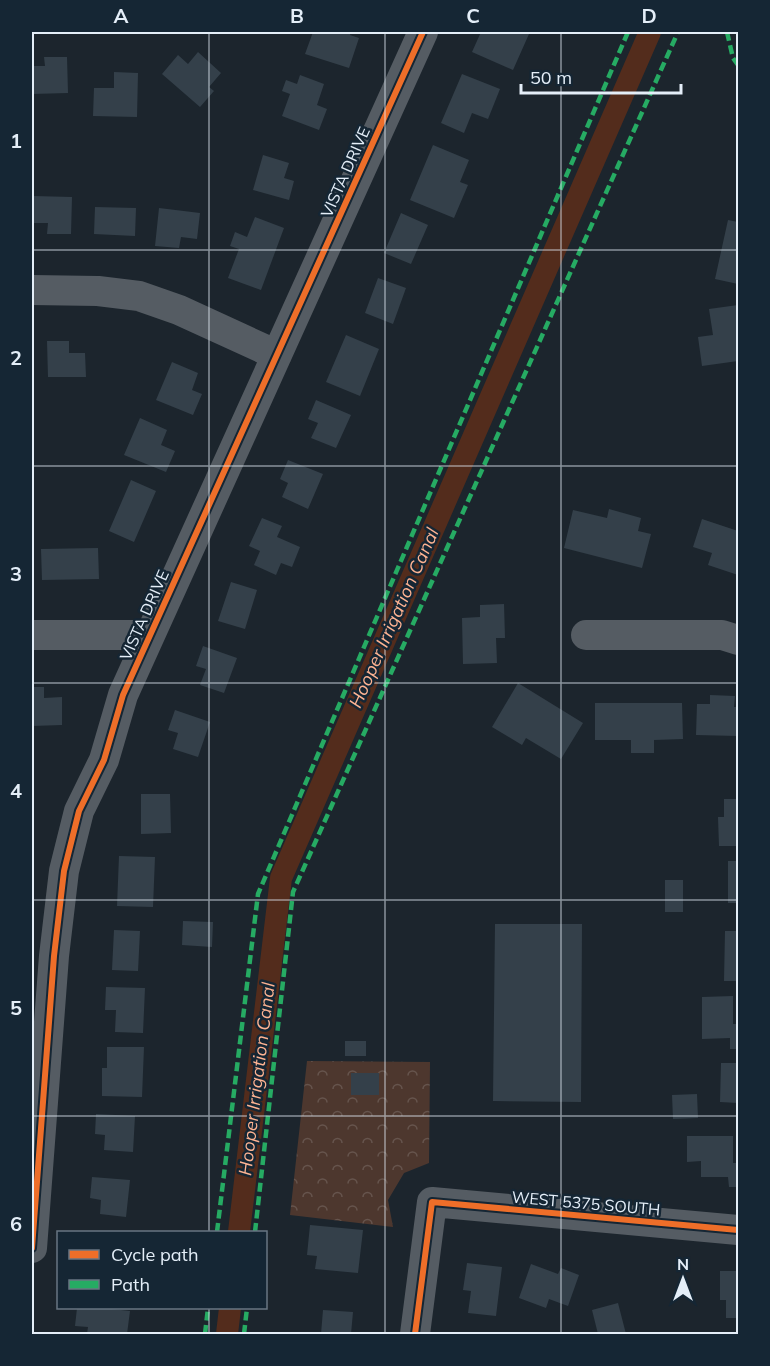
<svg xmlns="http://www.w3.org/2000/svg" width="770" height="1366" viewBox="0 0 770 1366" font-family="Mulish,sans-serif">
	<defs>
		<pattern id="park-crowns" width="20" height="18" patternUnits="userSpaceOnUse" patternTransform="scale(1.5)"><rect width="20" height="18" fill="#4d372e"/><path d="M2 6a3 3 0 1 1 6 0M12 15a3 3 0 1 1 6 0" fill="none" stroke="#66544d"/></pattern>
	</defs>
	<rect width="100%" height="100%" fill="#1c252d"/>
	<path fill="url(#park-crowns)" d="M307,1061L430,1062L429,1163L404,1173L388,1200L393,1227L290,1215Z"/>
	<g fill="none" stroke-linecap="round" stroke-linejoin="round">
		<path stroke="#532c1c" stroke-width="22" d="M239,1232L281,878L650,32
			M227,1334L230,1308"/>
	</g>
	<path fill="#34404a" d="M313,32H351L350,35L359,38L349,68L305,54Z
		M481,32H523L529,34L513,70L472,52Z
		M198,52L221,73L209,87L214,91L200,107L162,74L178,55L188,64Z
		M44,57H67L68,93L32,94V66H45Z
		M114,72L138,73L137,117L93,116L94,88H114Z
		M462,74L500,89L488,119L472,113L464,133L441,123Z
		M300,75L324,84L317,105L327,109L319,130L282,116L290,94L282,91L286,80L297,84Z
		M433,145L469,160L460,182L468,185L454,218L410,200Z
		M263,155L289,163L284,178L294,181L289,200L253,190Z
		M33,196L72,197L71,234H47L48,223H33Z
		M95,207L136,208L135,236L94,234Z
		M159,208L200,213L197,239L181,237L179,248L155,246Z
		M401,213L428,225L411,264L384,253Z
		M255,217L284,228L261,290L228,278L239,249L230,246L235,232L247,237Z
		M728,220L738,222V284L715,279Z
		M378,278L406,288L393,324L365,313Z
		M738,305V361L702,366L698,337L713,335L709,309Z
		M346,335L379,349L360,396L326,382Z
		M47,341H69V353H85L86,377H48Z
		M172,362L198,373L192,390L202,394L193,415L156,400Z
		M316,400L351,415L336,448L311,438L318,423L308,419Z
		M140,418L167,430L161,445L175,451L166,472L124,455Z
		M288,460L323,474L308,509L282,497L288,483L280,479Z
		M131,480L156,491L134,542L109,531Z
		M609,509L641,518L638,531L651,534L642,568L564,548L573,510L607,518Z
		M262,518L282,526L277,537L300,547L292,567L281,563L276,575L254,565L260,551L249,546Z
		M702,519L738,531V575L708,565L712,553L693,547Z
		M98,548L99,579L42,580L41,549Z
		M231,582L257,590L245,629L218,621Z
		M504,604L505,638H496L497,663L463,664L462,618L480,617V605Z
		M203,646L237,658L224,693L200,685L206,669L196,666Z
		M518,683L583,723L561,759L526,738L522,745L492,727Z
		M32,687H44V698L62,697V725L32,726Z
		M710,695L735,696L734,707H738V736L696,735L697,704H710Z
		M595,703H682L683,739L654,740V753H631V740H595Z
		M175,710L210,722L198,757L173,749L178,733L168,730Z
		M141,794H170L171,833L141,834Z
		M724,799H738V846H719L718,817H724Z
		M119,856L155,857L153,907L117,906Z
		M728,861H738V903H728Z
		M665,880H683V912H665Z
		M183,921L213,922L212,947L182,945Z
		M495,924H582L581,1102L493,1101Z
		M114,930L140,931L138,971L112,970Z
		M725,931H738V981H724Z
		M106,987L145,988L143,1033L115,1032L116,1010H105Z
		M733,996V1024H738V1049H730V1038L702,1039V997Z
		M345,1041H366V1056H345Z
		M107,1047H144L142,1097L102,1096V1068H107Z
		M721,1063H738V1103L720,1102Z
		M351,1073H379V1095H351Z
		M697,1094L698,1118L673,1119L672,1095Z
		M96,1114L135,1116L133,1152L104,1150L105,1135L95,1134Z
		M687,1136H733V1163H738V1187H729L728,1177H701V1161L687,1162Z
		M92,1177L130,1180L126,1217L100,1214L101,1200L90,1198Z
		M310,1225L363,1230L358,1273L315,1269L317,1256L307,1255Z
		M467,1263L502,1267L496,1316L468,1313L471,1291L463,1290Z
		M531,1264L558,1274L561,1268L579,1275L568,1306L549,1299L546,1308L519,1298Z
		M720,1271H738V1318H726V1300H720Z
		M618,1303L626,1334H598L592,1310Z
		M77,1308H103L130,1311L127,1334H87L88,1327L75,1326Z
		M323,1310L353,1312L351,1334H321Z"/>
	<g fill="none" stroke-linecap="round" stroke-linejoin="round">
		<path stroke="#555c63" stroke-width="30" d="M32,290L98,291L139,296L179,310L277,355
			M32,635H150
			M586,635H722L738,640
			M32,1248L54,956L64,871L79,811L104,760L123,695L423,32
			M415,1334L432,1202L738,1230"/>
		<path stroke="#26ab63" stroke-width="4.5" stroke-dasharray="9 4.5" stroke-linecap="butt" d="M727,32L733,58L738,65
			M217,1232L258,894L628,32
			M255,1232L293,892L678,32
			M205,1334L208,1308
			M244,1334L247,1308"/>
		<defs>
			<path id="cycleway" d="M32,1248L54,956L64,871L79,811L104,760L123,695L423,32
				M415,1334L432,1202L738,1230"/>
		</defs>
		<use href="#cycleway" stroke="#152634" stroke-width="10"/>
		<use href="#cycleway" stroke="#ee6e29" stroke-width="6"/>
	</g>
	<path fill="none" stroke="#e4eef8" stroke-width="1.5" stroke-opacity="0.55" d="M209,32V1232M385,32V1334M561,32V1334M32,250H738M32,466H738M32,683H738M32,900H738M32,1116H738M209,1308V1334"/>
	<g text-anchor="middle" stroke-width="5" stroke-linejoin="round" paint-order="stroke">
		<g font-size="16" fill="#e4eef8" stroke="#152634">
			<text transform="translate(345 172) rotate(-66)" y="6">VISTA DRIVE</text>
			<text transform="translate(144 615) rotate(-66)" y="6">VISTA DRIVE</text>
			<text transform="translate(586 1203) rotate(5)" y="6">WEST 5375 SOUTH</text>
		</g>
		<g font-size="18" font-style="italic" fill="#feb392" stroke="#152634">
			<text transform="translate(394 618) rotate(-66)" y="6">Hooper Irrigation Canal</text>
			<text transform="translate(257 1079) rotate(-83)" y="6">Hooper Irrigation Canal</text>
		</g>
	</g>
	<rect width="770" height="1366" fill="none" stroke="#152634" stroke-width="66"/>
	<rect x="57" y="1231" width="210" height="78" fill="#152634" stroke="#687682" stroke-width="1.5"/>
	<rect x="69" y="1250" width="30" height="9" fill="#ee6e29" stroke="#687682" stroke-width="1.5"/>
	<text x="111" y="1261" font-size="18" fill="#e4eef8">Cycle path</text>
	<rect x="69" y="1280" width="30" height="9" fill="#26ab63" stroke="#687682" stroke-width="1.5"/>
	<text x="111" y="1291" font-size="18" fill="#e4eef8">Path</text>
	<g transform="translate(683 1279)" stroke="#152634" stroke-width="4.5" paint-order="stroke">
	<path d="M0-4.5L10 22L0 15L-10 22Z" fill="#e4eef8"/>
	<text y="-9" font-size="16" font-weight="bold" text-anchor="middle" fill="#e4eef8">N</text>
	</g>
	<path d="M521 84v9h160v-9" fill="none" stroke="#e4eef8" stroke-width="3"/>
	<text x="530" y="84" font-size="18" fill="#e4eef8" stroke="#152634" stroke-width="4.5" paint-order="stroke">50 m</text>
	<rect x="33" y="33" width="704" height="1300" fill="none" stroke="#e4eef8" stroke-width="2"/>
	<g font-size="20" text-anchor="middle" font-weight="bold" fill="#e4eef8">
		<text x="121" y="23">A</text>
		<text x="297" y="23">B</text>
		<text x="473" y="23">C</text>
		<text x="649" y="23">D</text>
		<text x="16" y="148">1</text>
		<text x="16" y="365">2</text>
		<text x="16" y="581">3</text>
		<text x="16" y="798">4</text>
		<text x="16" y="1015">5</text>
		<text x="16" y="1231">6</text>
	</g>
</svg>
